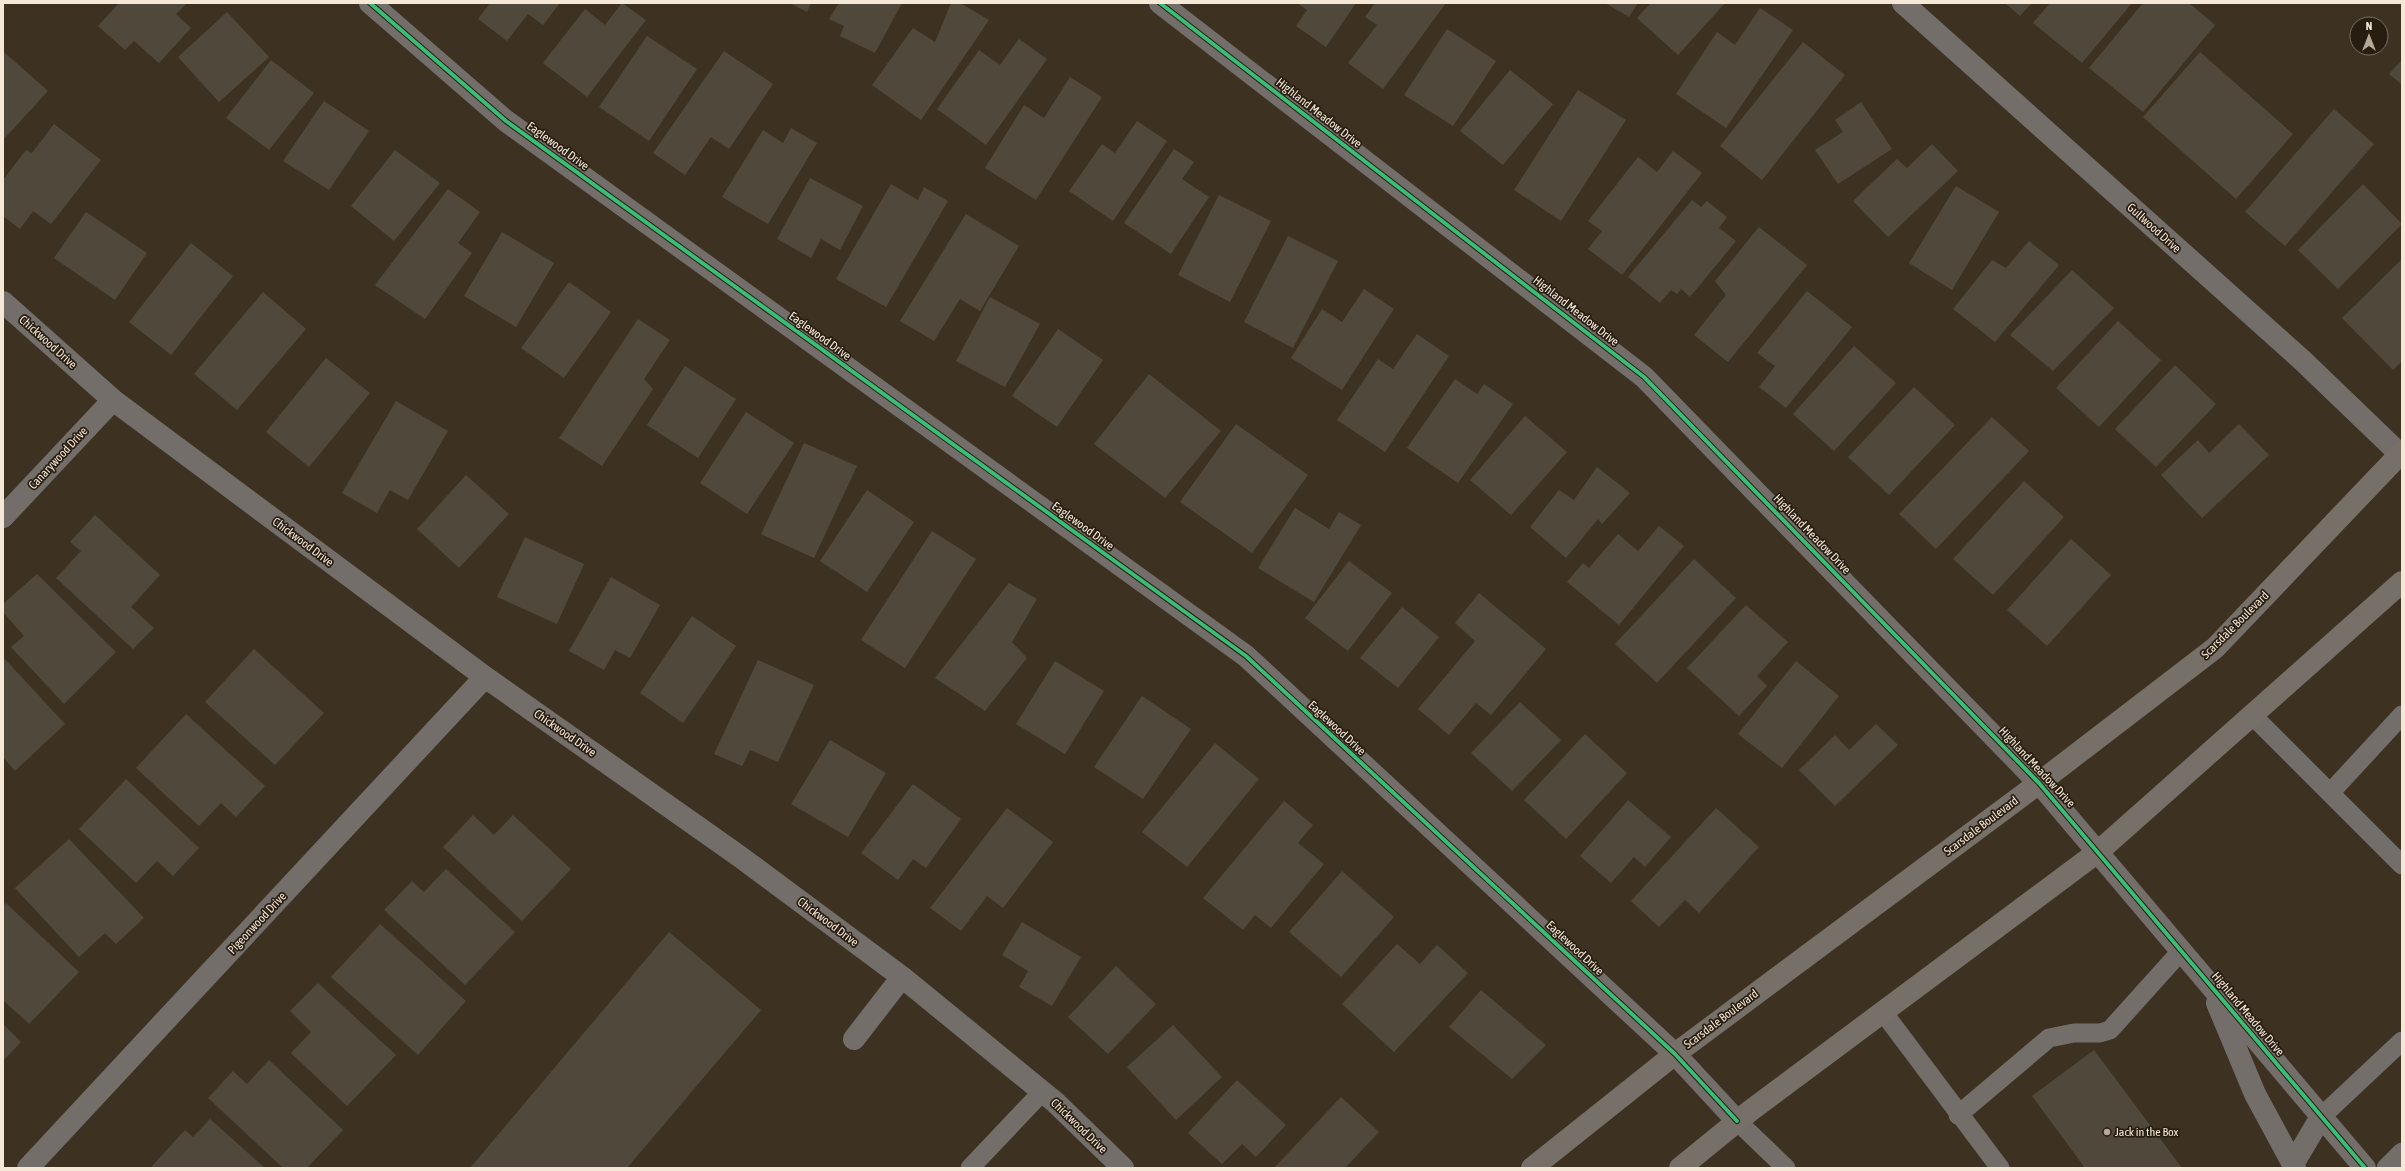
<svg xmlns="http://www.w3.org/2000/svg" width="2405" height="1171" viewBox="0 0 2405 1171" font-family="'Asap Condensed',sans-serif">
	<rect width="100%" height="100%" fill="#3d3222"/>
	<path fill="#50493b" d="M119,3H187L176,14L191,28L159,63L134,41L125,50L98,26Z
		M490,3H560L543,25L528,14L507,41L478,19Z
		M622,3L646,20L587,97L543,63L585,9L605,25Z
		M790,3H811L807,12Z
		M839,3H902L875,53L840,36L844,26L829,19Z
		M951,3H960L989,20L921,120L872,85L913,28L935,42Z
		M1297,3H1356L1326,47L1296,26L1307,10Z
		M1375,3H1446L1383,89L1348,63L1377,25L1365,17Z
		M1605,3H1638L1629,17Z
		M1651,3H1725L1678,55L1637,18Z
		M2005,3H2032L2020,16Z
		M2050,3H2132L2082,63L2033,23Z
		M2143,3H2189L2215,25L2143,112L2089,68Z
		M1760,8L1793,30L1726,128L1676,94L1717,32L1735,45Z
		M227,12L269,57L219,102L178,57Z
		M1447,29L1496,61L1453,126L1404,95Z
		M647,36L697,69L649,141L599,107Z
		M1019,39L1047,59L986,145L937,109L979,50L1000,65Z
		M1803,42L1845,75L1762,180L1720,146Z
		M724,51L773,84L729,149L711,137L685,175L653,153Z
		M4,52L48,91L3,140V53Z
		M2200,52L2293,134L2236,199L2143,117Z
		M271,60L314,93L269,150L226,118Z
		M2402,60V85L2389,74Z
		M1510,70L1553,104L1503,165L1460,131Z
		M1070,77L1102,97L1036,200L985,168L1024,105L1044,118Z
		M1578,90L1626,120L1561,221L1514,190Z
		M324,101L369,131L329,190L283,161Z
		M1861,102L1892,149L1838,184L1815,150L1843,132L1835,120Z
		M2334,109L2374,144L2285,246L2245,212Z
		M1137,121L1167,141L1113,221L1069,191L1102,144L1115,153Z
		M54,124L101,160L51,224L33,211L20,229L3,216V180L26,150L32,153Z
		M791,128L817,143L768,224L722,197L763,130L783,143Z
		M1932,144L1958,171L1888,237L1853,201L1897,159L1907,168Z
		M1174,149L1194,162L1182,179L1209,197L1171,254L1124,223Z
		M395,150L440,183L394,241L351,206Z
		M1673,151L1702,173L1622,275L1588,249L1602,231L1588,221L1638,157L1657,172Z
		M810,178L863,206L840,250L821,239L811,258L777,239Z
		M891,184L918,200L924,187L948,201L886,307L836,279Z
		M2363,184L2402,224L2338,289L2298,250Z
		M1956,186L1999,212L1952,290L1909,263Z
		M448,189L480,212L458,243L472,253L425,319L375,285Z
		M1219,195L1271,221L1230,302L1178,275Z
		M1692,200L1701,207L1707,201L1727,217L1719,228L1736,241L1690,297L1681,289L1677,294L1671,290L1660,303L1628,277Z
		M86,212L147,253L115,300L54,258Z
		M966,214L1019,246L980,311L960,299L934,341L900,321Z
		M1759,227L1807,265L1728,362L1694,335L1726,295L1715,281Z
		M502,232L554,263L516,327L464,296Z
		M1288,236L1338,261L1293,348L1244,322Z
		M2029,241L2059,265L1995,342L1953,309L1992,260L2006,268Z
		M191,243L233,276L171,355L129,322Z
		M2402,259V361L2393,370L2342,318Z
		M2072,270L2114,308L2053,371L2010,335Z
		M569,282L611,312L564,378L521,348Z
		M1364,289L1394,309L1342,390L1291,358L1322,309L1342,322Z
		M1807,291L1852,327L1786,408L1759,387L1775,366L1757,353Z
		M263,292L306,329L237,410L194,374Z
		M990,297L1040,324L1005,387L956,361Z
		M638,319L670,340L644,379L653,389L602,466L559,438Z
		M2118,321L2161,360L2099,427L2056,388Z
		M1058,329L1103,360L1057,427L1012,396Z
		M1417,334L1449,356L1385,452L1337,420L1378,359L1393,369Z
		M1854,346L1896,383L1834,451L1793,414Z
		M326,358L370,393L309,467L266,432Z
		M2175,365L2216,404L2156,467L2115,429Z
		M685,366L736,399L698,458L647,425Z
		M1149,374L1221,431L1165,498L1094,444Z
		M1455,379L1477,394L1484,384L1513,404L1458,483L1407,448Z
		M1914,387L1955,425L1889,495L1848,457Z
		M396,401L448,431L408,500L390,490L377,513L342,493Z
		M746,412L794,443L747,514L700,483Z
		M1525,416L1567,452L1511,515L1470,480Z
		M1992,417L2029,451L1936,549L1899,514Z
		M1236,424L1308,475L1252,553L1180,502Z
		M2239,424L2269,455L2202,518L2161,475L2198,440L2209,453Z
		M804,443L857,466L814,558L761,534Z
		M1597,467L1630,493L1602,524L1598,519L1566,558L1530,527L1559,490L1574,500Z
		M466,475L509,514L459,568L417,529Z
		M2024,481L2064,517L1993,595L1953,559Z
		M867,490L914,522L867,592L820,561Z
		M1295,508L1329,529L1339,512L1361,525L1314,602L1258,568Z
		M95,515L160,575L131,607L154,628L133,649L56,578L81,551L70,542Z
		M1659,526L1684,546L1619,625L1567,582L1583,563L1589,568L1618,534L1638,551Z
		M932,531L976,559L905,668L861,640Z
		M525,537L584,564L557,624L497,597Z
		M2071,539L2111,575L2047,646L2007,610Z
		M1694,559L1736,598L1657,683L1615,644Z
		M1349,561L1392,593L1348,651L1305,618Z
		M37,574L116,652L64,704L11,647L24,636L3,612V604Z
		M611,577L660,605L630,658L615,650L604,670L569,651Z
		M1009,583L1037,599L1012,642L1027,658L985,711L935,678Z
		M1479,593L1546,649L1491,715L1476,703L1449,735L1418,709L1475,641L1455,623Z
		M1746,605L1788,642L1757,676L1767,686L1739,716L1687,668Z
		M1402,607L1439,637L1398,688L1360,658Z
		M692,616L736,646L683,723L640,693Z
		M254,649L324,713L275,765L205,702Z
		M3,657L65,724L15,771L3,757Z
		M758,660L814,685L778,762L750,750L742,766L714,754Z
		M1055,661L1104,691L1065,754L1016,724Z
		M1796,661L1839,696L1782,768L1738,734Z
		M1142,696L1191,729L1143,799L1094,767Z
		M1520,702L1561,740L1512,791L1471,753Z
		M186,714L265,786L236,817L221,803L199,826L136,768Z
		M1876,724L1898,745L1835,806L1799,770L1835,735L1849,750Z
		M1585,734L1627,773L1566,839L1524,800Z
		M830,740L886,773L848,837L791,804Z
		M1215,743L1259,779L1187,867L1142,832Z
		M126,779L199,848L173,876L157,861L136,883L79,829Z
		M913,784L961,819L926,868L913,859L898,880L861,853Z
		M1628,800L1671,837L1645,867L1634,857L1611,883L1580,856Z
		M1284,801L1313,825L1298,843L1324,864L1271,928L1255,915L1243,930L1203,898Z
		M1007,808L1053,842L1003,908L987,896L961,931L930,908Z
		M1716,808L1759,847L1699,913L1685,900L1659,927L1631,901Z
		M473,815L494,835L513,815L571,869L522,921L443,847Z
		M69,839L144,918L116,944L105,933L79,957L15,888Z
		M446,869L515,932L465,985L384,910L412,881L424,892Z
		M1342,871L1394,917L1341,977L1289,932Z
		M6,903L79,972L29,1024L3,1000V906Z
		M1022,922L1081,957L1052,1006L1019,987L1028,971L1002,955Z
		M380,924L466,1001L418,1055L331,977Z
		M669,932L761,1010L627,1168H470Z
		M1397,944L1420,964L1437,945L1468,973L1394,1052L1342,1004Z
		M1116,966L1156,1004L1108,1054L1068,1017Z
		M318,983L396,1055L347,1106L291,1053L311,1032L290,1011Z
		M1481,990L1546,1045L1512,1079L1449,1027Z
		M3,1024L21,1042L3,1061Z
		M1173,1025L1222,1077L1176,1120L1127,1067Z
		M2094,1050L2182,1168H2085L2032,1096Z
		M269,1060L343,1130L307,1168H283L208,1098L233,1071L247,1084Z
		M1237,1080L1286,1125L1256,1157L1242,1144L1222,1164L1188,1133Z
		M1341,1097L1379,1132L1345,1168H1274Z
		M210,1119L265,1168H154L152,1166L185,1130L193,1137Z"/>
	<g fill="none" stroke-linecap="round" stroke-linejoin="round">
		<path stroke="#736e69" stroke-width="19" d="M2252,715L2402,865
			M2330,793L2402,715
			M1883,1012L2000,1168
			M1958,1115L2049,1038L2074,1033H2100L2110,1030L2182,950
			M2321,1117L2402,1041
			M1737,1121L1786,1168
			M970,1168L1042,1092
			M2386,1168L2402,1152"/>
		<path stroke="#736e69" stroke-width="22" d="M370,3L506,121L1246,656L1675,1054L1737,1121
			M1160,3L1644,377L2039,783L2365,1168
			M1903,3L2302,360L2402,456
			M3,302L113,400L485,677L739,856L902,977L1055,1102L1123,1168
			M3,517L113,400
			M2217,1003L2255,1094L2295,1168
			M854,1039L902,977
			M2293,1164L2321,1117
			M28,1168L485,677"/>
		<path stroke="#777068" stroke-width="22" d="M1532,1168L1675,1054L2039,783L2215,648L2402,452
			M1680,1168L1750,1111L2099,851L2402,582"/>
		<defs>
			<path id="cycleway" d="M370,3L506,121L1246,656L1675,1054L1737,1121
				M1160,3L1644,377L2039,783L2365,1168"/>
		</defs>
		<use href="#cycleway" stroke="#271d11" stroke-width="6"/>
		<use href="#cycleway" stroke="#3abd76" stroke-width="4"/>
	</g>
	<circle fill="#b5a898" stroke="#271d11" stroke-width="1.5" cx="2107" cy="1132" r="4"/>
	<g text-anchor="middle" stroke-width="3.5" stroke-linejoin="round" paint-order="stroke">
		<g font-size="12" fill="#f5e8d7" stroke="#271d11">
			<text transform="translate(1319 113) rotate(38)" y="4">Highland Meadow Drive</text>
			<text transform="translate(558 146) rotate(36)" y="4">Eaglewood Drive</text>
			<text transform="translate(2154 228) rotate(42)" y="4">Gullwood Drive</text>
			<text transform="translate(1576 311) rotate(38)" y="4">Highland Meadow Drive</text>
			<text transform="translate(820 336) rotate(36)" y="4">Eaglewood Drive</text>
			<text transform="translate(48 342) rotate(42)" y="4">Chickwood Drive</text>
			<text transform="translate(58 458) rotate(-47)" y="4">Canarywood Drive</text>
			<text transform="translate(1083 526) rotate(36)" y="4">Eaglewood Drive</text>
			<text transform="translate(1812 534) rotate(46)" y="4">Highland Meadow Drive</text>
			<text transform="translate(303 542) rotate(37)" y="4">Chickwood Drive</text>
			<text transform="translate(2235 625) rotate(-45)" y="4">Scarsdale Boulevard</text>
			<text transform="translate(1337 728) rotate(43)" y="4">Eaglewood Drive</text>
			<text transform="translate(565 733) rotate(35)" y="4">Chickwood Drive</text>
			<text transform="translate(2037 767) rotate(47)" y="4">Highland Meadow Drive</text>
			<text transform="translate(1981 826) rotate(-37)" y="4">Scarsdale Boulevard</text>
			<text transform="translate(828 922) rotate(37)" y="4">Chickwood Drive</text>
			<text transform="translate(257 923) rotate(-47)" y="4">Pigeonwood Drive</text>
			<text transform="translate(1575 948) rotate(43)" y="4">Eaglewood Drive</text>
			<text transform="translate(2248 1014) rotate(50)" y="4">Highland Meadow Drive</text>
			<text transform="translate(1721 1019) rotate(-37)" y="4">Scarsdale Boulevard</text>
			<text transform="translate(1079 1126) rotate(44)" y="4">Chickwood Drive</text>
		</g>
		<g font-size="12" fill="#f5e8d7" stroke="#271d11" text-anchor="start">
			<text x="2115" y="1136">Jack in the Box</text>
		</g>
	</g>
	<rect width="2405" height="1171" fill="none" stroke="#f5e8d7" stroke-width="8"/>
	<g transform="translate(2369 36)"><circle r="19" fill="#271d11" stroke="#796e60"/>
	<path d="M0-3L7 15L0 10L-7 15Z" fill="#b5a898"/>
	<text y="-6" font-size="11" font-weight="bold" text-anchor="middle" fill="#f5e8d7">N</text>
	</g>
</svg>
